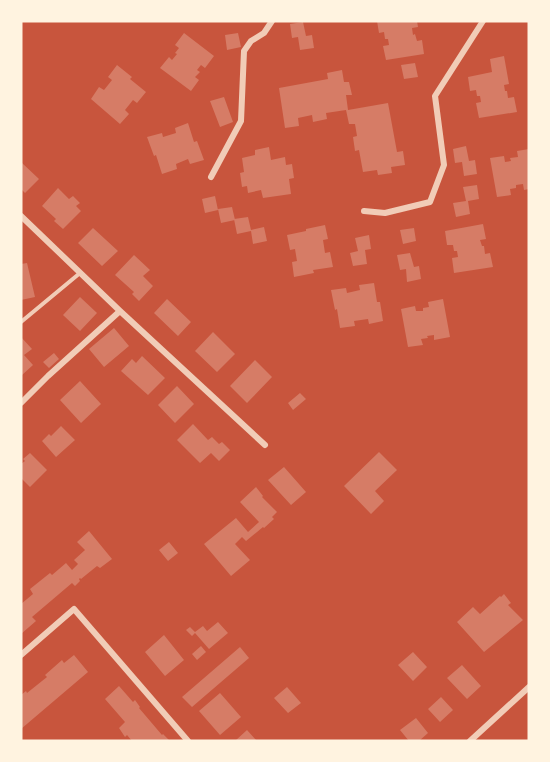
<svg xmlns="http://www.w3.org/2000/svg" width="550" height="762" viewBox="0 0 550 762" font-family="'Fira Sans Condensed',sans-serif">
	<rect width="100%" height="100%" fill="#c8553d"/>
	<path fill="#d67c66" d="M377,21H417L418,27L412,28L413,35L415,34L417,41L422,40L424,54L386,60L383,46L389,45L388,39H385L384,32L379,33Z
		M303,22L306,36L312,35L314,48L300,50L298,37L292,38L290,24Z
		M184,33L214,56L205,68L201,65L197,70L200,72L195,77L199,80L191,91L160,68L169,57L172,60L177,54L175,53L179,48L175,45Z
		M238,33L241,47L227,50L225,35Z
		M504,56L509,84L504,85L505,91H507L508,98L514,97L517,112L479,118L476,103L481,102L480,96H477L476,90L470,91L468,77L492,72L490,59Z
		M415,63L418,77L404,79L401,65Z
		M117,65L132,77L130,79L146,92L137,103L133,100L125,110L129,114L120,124L91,99L99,87L104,90L112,80L108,77Z
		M342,70L344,82H349L352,95H346L348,110L388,103L397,152L403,151L405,165L391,167L392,173L378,175L377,170L363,172L359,150L355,151L353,137L357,136L355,124H349L346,110L326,113L327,119L313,122L312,115L298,118L299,126L285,128L279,88L328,79L327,73Z
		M224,97L233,122L220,127L210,101Z
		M188,123L194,142L197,141L204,160L190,164L188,159L176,164L177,169L162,174L156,155L154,156L147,137L162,133L163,137L176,133L175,128Z
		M466,146L469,161L475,160L477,174L464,176L462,162L455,163L453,149Z
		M269,147L271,160L285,157L286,165L292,164L294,178L289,179L291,194L263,198L261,190L248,193L247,186L242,187L240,173L244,172L242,158L255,155V150Z
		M529,149V189L524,190L523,184L516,185V188L510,189L511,195L497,197L490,158L504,156L505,162L511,161L510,158L518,157L517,151Z
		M21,162L39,179L25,193L21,189Z
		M477,185L479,199L468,201L470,214L456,217L453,203L466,201L463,187Z
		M58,188L69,199L73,196L80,203L76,206L81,211L63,229L54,221L56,219L42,206Z
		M215,196L218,210L205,213L202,199Z
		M232,207L235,220L221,223L218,209Z
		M248,217L251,230L264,227L267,241L253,244L251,231L237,234L234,219Z
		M483,224L486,239L480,240L482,246H484L485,254L490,253L493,267L454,273L452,258L458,257L457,251H454L453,245H447L445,231Z
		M325,225L328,239L323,240L325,253L330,252L333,267L313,270L314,273L294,277L292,262L297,261L295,249L290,250L287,235L306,231V229Z
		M93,228L118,251L102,266L78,243Z
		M414,228L416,241L403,244L400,230Z
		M369,235L371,249L365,250L367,264L353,266L350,253L358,251L355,238Z
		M410,253L414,267L419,266L421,279L407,282L406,269L400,270L397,255Z
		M134,255L150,270L143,276L153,286L139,301L132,294L134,292L115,275Z
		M27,263L35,297L21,300V264Z
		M374,283L377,302H380L383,321L369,324L368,319L354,321L355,326L340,328L337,309L335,310L331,290L346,288L347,293L360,290L359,285Z
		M80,297L97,313L80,331L63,315Z
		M167,299L191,322L178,336L154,313Z
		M443,299L450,337L434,340V335L427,336L428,338L421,339L423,345L408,347L401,309L415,306L416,311H423V308L429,307L428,302Z
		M114,328L129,346L104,367L89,349Z
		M213,332L235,354L217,372L195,351Z
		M21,337L32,349L24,355L33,365L21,376Z
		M54,353L59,359L49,368L43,362Z
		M142,356L165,378L148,395L121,371L132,359L136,363Z
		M255,360L272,377L247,403L230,386Z
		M80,381L101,404L81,423L60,400Z
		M177,386L194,404L175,423L158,405Z
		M300,393L306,399L293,410L288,403Z
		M193,424L208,440L212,437L219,444L222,442L230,450L219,461L211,453L200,463L177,440Z
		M61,426L75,440L56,457L42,441L49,434L51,436Z
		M379,452L397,470L375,491L384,501L371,514L344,486Z
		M30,453L47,470L30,487L21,478V464L25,461L23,459Z
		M284,467L306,492L291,505L268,480Z
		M256,487L263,496L262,497L277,512L272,517L274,519L264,528L263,527L246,541L242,537L235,544L250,560L231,576L204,544L236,518L248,532L259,522L240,502Z
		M89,531L112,559L100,568L97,566L81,579L80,578L79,579L80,581L75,586L72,583L32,617L36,621L21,634V604L33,594L30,589L50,573L52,575L66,563L72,570L78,564L74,560L85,550L77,542Z
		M169,542L178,553L168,561L159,550Z
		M504,594L511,603L508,605L523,620L484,652L457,622L473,607L480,614L500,596L501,597Z
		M218,622L228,633L209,649L195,633L192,636L186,630L190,627L195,632L203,626L207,631Z
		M164,635L184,660L165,676L145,652Z
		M201,646L206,652L197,660L192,654Z
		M240,647L249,658L192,707L182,697Z
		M413,652L427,667L413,681L398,665Z
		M74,655L88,672L21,729V695L26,691L27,693L47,677L45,675L62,660L64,663Z
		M462,665L481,686L467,699L447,678Z
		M119,686L133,702L135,700L140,707L139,708L162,735L163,734L170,741H132L127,735L125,737L119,728L125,722L105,699Z
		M287,687L301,703L288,713L274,698Z
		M220,693L241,717L220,735L199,711Z
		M441,697L453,710L440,722L428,709Z
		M416,718L428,733L419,741H409L400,730Z
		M247,730L257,741H235Z"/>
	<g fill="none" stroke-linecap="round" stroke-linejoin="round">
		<path stroke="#f1ccb7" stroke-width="4" d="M21,322L80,273"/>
		<path stroke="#f1ccb7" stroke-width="6" d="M211,177L241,121L244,51L251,41L264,33L272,21
			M364,211L385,213L430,202L444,165L435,96L483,21
			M21,216L120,311L265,445
			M21,403L48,376L120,311
			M21,655L74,609L188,741
			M470,741L529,687"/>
	</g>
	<rect width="550" height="762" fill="none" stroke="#fff3e0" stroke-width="45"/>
</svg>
